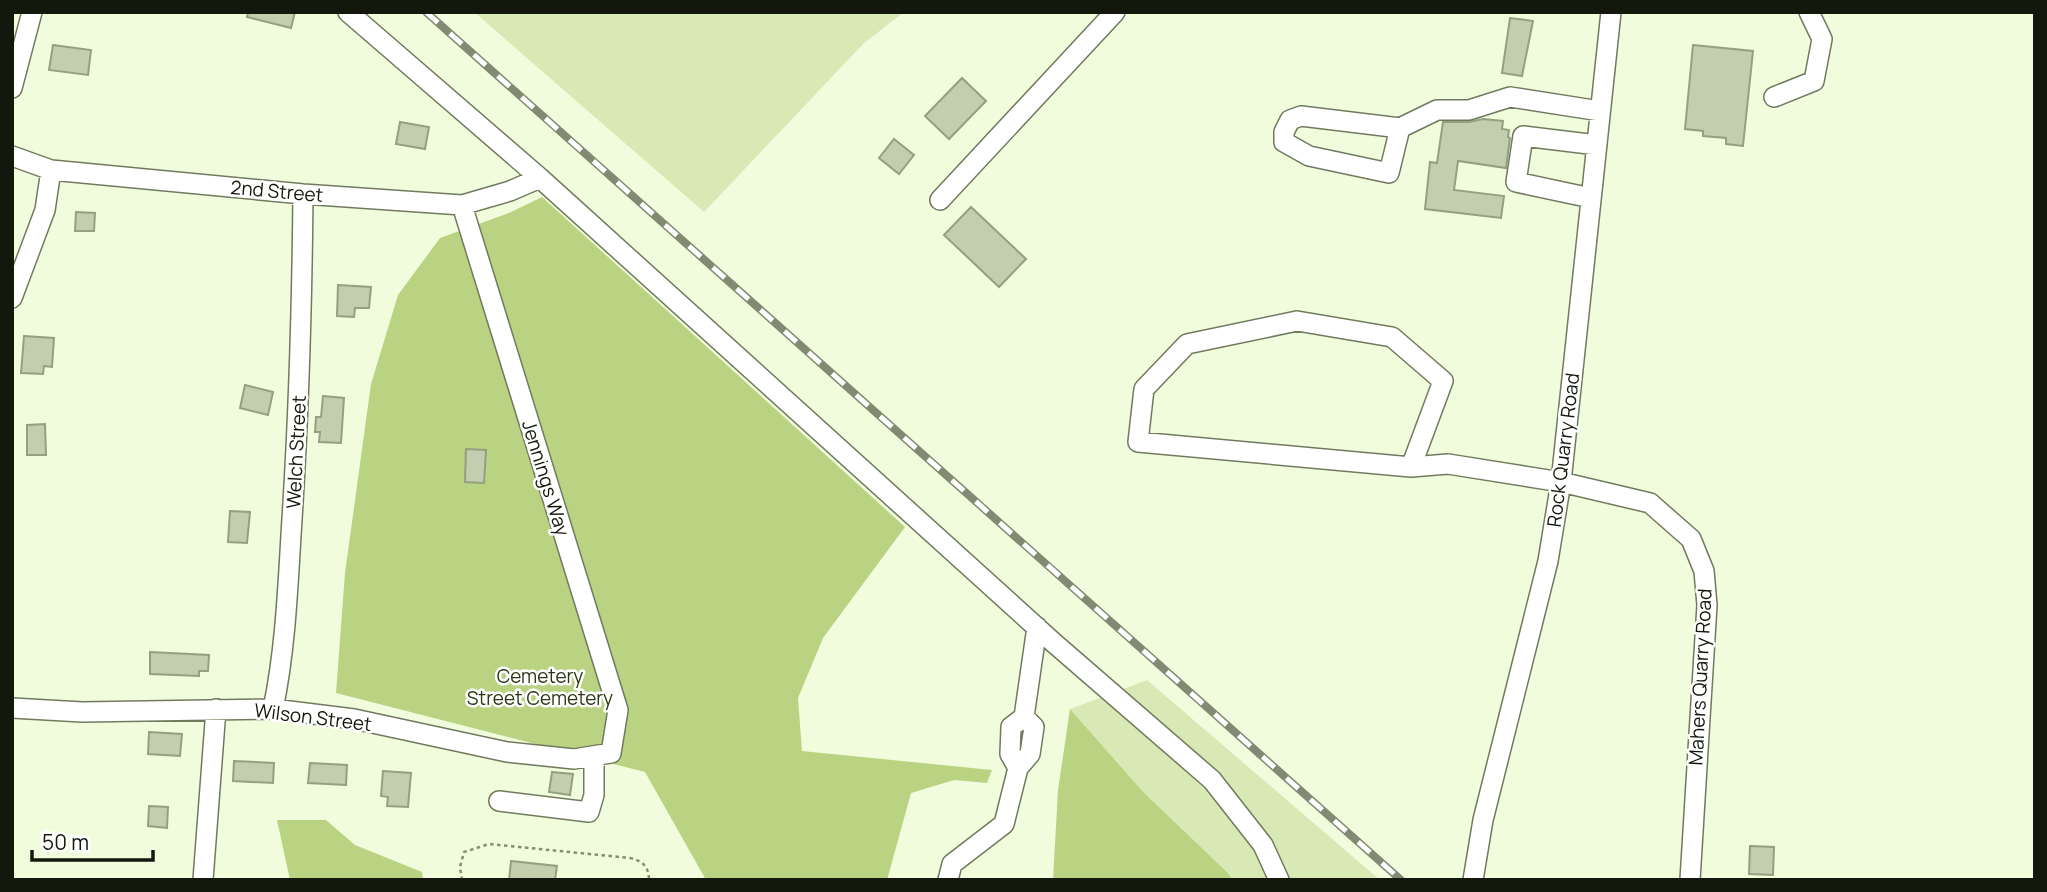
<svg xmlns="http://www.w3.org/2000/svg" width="2047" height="892" viewBox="0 0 2047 892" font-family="Manrope,sans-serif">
	<rect width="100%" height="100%" fill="#f1fcdc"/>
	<path fill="#d8e9b5" d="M474,12H904L863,44L704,212Z
		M1147,680L1380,880H1232L1229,874L1143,793L1070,709Z"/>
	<path fill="#bad382" d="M542,197L905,527L823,638L798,698L802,751L992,770L987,783L954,780L911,793L887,880H706L645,772L336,693L345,573L371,384L398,295L440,238L509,213Z
		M1070,709L1144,793L1229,874L1232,880H1053L1058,790Z
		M277,820H326L355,845L422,872L423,880H290Z"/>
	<path fill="#c3ceaf" stroke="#959f81" stroke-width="2" d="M248,12H295L291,28L247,17Z
		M1510,18L1533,21L1522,76L1502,73Z
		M53,45L91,50L88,75L49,70Z
		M1693,45L1753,51L1743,146L1726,144V138L1703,136V131L1685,129Z
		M962,78L986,101L949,139L925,116Z
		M1483,119L1503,121L1502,129L1509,130L1508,137L1510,138L1506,168L1458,161L1454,190L1504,196L1501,218L1425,209L1430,162L1437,163L1443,122H1469Z
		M400,122L429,127L425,149L396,144Z
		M894,139L914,155L899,174L879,158Z
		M971,207L1026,259L999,287L944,235Z
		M76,212L95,213L94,231H75Z
		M338,285L371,287L369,308H355L354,317L337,316Z
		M24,336L54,338L52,367L44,366L43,374L21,373Z
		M245,385L273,392L268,415L240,408Z
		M323,396L344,398L341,443L319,442L320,432H315L316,417H321Z
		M45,424L46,455H27V425Z
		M466,449L486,450L484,483L465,482Z
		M230,511L250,512L247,543L228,542Z
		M150,652L209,655L208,671H199V676L150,674Z
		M149,732L182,734L180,756L148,754Z
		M234,761L274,763L273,783L233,781Z
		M310,763L347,765L346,785L308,783Z
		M383,771L411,773L408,807L387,806L388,797L381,796Z
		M552,772L573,774L570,795L549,792Z
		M149,806L168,807L167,828L148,826Z
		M1750,846L1774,847L1773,875L1749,874Z
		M511,861L557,866L555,880H509Z"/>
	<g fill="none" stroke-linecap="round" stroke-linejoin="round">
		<defs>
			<path id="minor" d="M348,12L540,178L1054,643L1212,780L1263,845L1279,880
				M12,88L32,12
				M1774,97L1814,81L1822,39L1809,12
				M1400,128L1389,173L1309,156L1284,142V132L1290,120L1301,116L1400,128L1437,110H1469L1510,97L1600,111
				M12,156L51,170L303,194L462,205L510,191L540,178
				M1591,198L1516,182L1523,136L1597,145
				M940,200L1115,12
				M12,298L45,210L51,170
				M1411,467L1443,381L1392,337L1297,321L1187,344L1144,389L1138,442L1411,467L1448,464L1561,482L1650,503L1691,539L1704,571L1707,605L1690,880
				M12,708L82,712L273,709L354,719L507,752L574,759L611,753L618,710L462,205
				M273,709C286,647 288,582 292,519C299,410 302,302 303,194
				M1024,717L1034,727L1030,754L1018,768L1010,754L1011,727L1024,717L1037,627
				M499,801L589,812L594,795V756
				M203,880L216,709
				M948,880L952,864L1004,824L1018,768
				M1473,880L1483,820L1548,561L1561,482L1611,12"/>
		</defs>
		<use href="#minor" stroke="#717a5e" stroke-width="22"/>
		<path stroke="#868d77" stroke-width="2.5" stroke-dasharray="3.5 3.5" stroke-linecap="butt" d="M462,880L460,867L464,852L489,844L630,858C643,861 649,867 649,880"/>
		<use href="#minor" stroke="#fff" stroke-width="19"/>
		<defs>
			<path id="rail" d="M426,12L1401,880"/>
		</defs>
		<use href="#rail" stroke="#828a74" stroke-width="8"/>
		<use href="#rail" stroke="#fff" stroke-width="5" stroke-dasharray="16" stroke-linecap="butt"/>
	</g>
	<g text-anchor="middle" stroke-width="5" stroke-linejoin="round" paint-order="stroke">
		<g font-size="19" fill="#14180c" stroke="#fff">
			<text transform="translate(277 191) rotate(5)" y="7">2nd Street</text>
			<text transform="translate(1563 450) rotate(-83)" y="7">Rock Quarry Road</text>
			<text transform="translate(296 452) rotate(-87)" y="7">Welch Street</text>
			<text transform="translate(546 478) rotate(73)" y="7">Jennings Way</text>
			<text transform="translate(1700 677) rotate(-87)" y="7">Mahers Quarry Road</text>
			<text transform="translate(313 717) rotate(7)" y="7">Wilson Street</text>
		</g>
		<g font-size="19" fill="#2d3714" stroke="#fff">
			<text x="540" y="683">Cemetery<tspan x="540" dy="22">Street Cemetery</tspan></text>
		</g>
	</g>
	<rect width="2047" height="892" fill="none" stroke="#14180c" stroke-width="28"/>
	<path d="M32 850v10h121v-10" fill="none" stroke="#14180c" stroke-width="3.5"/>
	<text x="42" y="850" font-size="21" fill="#14180c" stroke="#ffffff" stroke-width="5" paint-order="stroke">50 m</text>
</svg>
